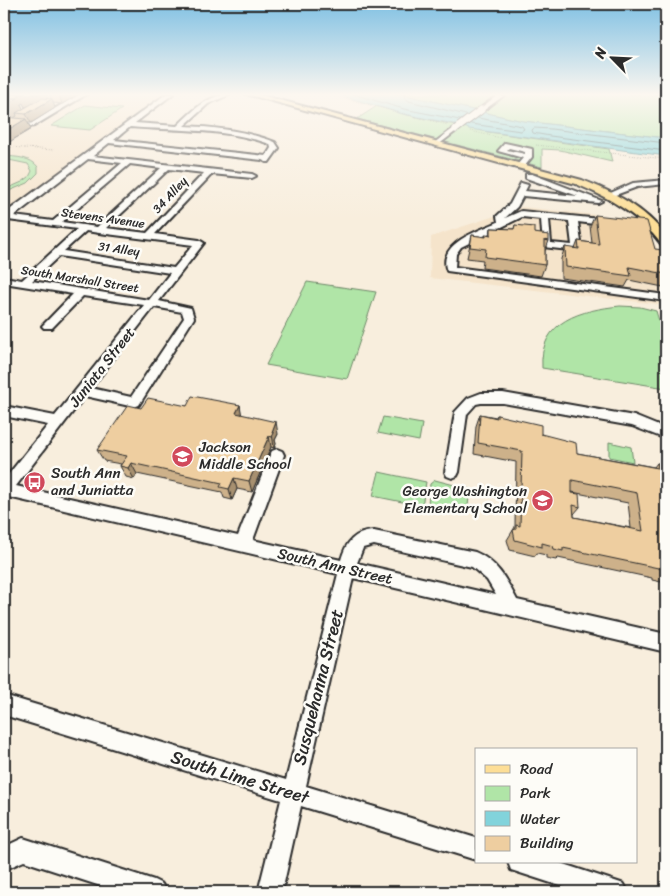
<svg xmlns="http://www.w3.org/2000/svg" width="670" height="896" viewBox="0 0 670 896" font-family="Sriracha,sans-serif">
	<rect width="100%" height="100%" fill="#f8eedd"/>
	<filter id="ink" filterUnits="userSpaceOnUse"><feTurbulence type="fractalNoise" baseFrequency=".02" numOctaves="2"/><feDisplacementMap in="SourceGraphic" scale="10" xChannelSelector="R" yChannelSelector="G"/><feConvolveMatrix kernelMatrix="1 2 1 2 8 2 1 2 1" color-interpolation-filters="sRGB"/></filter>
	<g filter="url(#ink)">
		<path fill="#f5e4cb" d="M4,94H170L6,217H4Z
			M522,207L635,219L651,238L658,250L666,276V305L430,278L431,237Z"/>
		<path fill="#b0e5a7" stroke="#6e8869" d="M400,94H666V138L523,121Z
			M85,105L122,109L90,130L51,126Z
			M377,106L403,114L488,132L609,149L612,162L560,150L542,149V167L357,119Z
			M4,156C16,157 31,157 38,167V173L28,183L4,193V190L22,182L29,177L32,171L28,164L4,159Z
			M307,282L376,292L347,379L266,365Z
			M620,306L640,307L656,311L666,344V388L542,368C539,320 582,310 620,306Z
			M383,417L422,424L419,441L378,433Z
			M609,442L631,447L633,462L609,457Z
			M379,472L426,482L422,506L373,496Z
			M435,480L470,489L467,514H463L429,507L428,504L430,484Z"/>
		<path fill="#82d3db" stroke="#5f9095" d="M336,94H400L523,121L666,138V156L469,129L459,125L403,114Z"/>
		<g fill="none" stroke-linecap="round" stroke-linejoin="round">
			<path stroke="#4e6e71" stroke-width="1" d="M353,94L404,109L460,120
				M404,94L405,98L409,101L466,115
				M471,124L521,131L524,129L522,126L478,118
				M666,143L551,129L534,128L532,130L533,133L550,136L666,151"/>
			<defs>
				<path id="minor" d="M4,94H10L4,98Z
					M80,94H87L34,126L24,128L4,126V122L30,123Z
					M166,94H173L135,123L177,126C193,111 208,94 231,94L208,104L184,126C216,127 246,131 275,142L279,148L269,162H266L262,160L109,143L93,156L252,174L256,176L252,178L212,174L155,234L199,240L204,243L159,301L191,308L194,318L139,405L134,407L85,396L16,486L238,536L270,455L272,451L277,449L282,451L284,455L253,540L341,560C346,542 354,532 374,531L475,552C497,561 507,581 517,600L666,634V652L353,578L306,786L476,838V860L301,806L282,892H258L281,800L7,716L4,717V697L7,696L286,780L338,574L4,496V480L48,425L4,416V406L55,416L144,305L83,296L52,328H44L42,326L44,324L73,294L4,283V277L22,280L77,229L8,220L4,222V214ZM130,127C178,131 224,128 270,144L271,148L266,156L114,140ZM88,159L122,163L53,221L14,216ZM130,164L161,168L97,227L62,222ZM169,169L204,173L147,233L106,228ZM86,231L99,233L193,245L174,268L64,251ZM59,256L170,273L149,300L32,281ZM154,307L182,312L184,318L131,397L91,388ZM374,545L472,567L487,580L496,595L357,563L363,548Z
					M499,94H506L483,111H479V109Z
					M454,128L459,129L438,145H434V143Z
					M505,143L532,149V157L524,167H518L517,165L523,158L498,151ZM509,148L525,152V154L507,150Z
					M526,174H532L602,201L598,203L523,196L517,207L505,218L521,211L610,220L614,223L610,226L578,222L582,248L577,251L543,247L541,219L522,217L461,247L456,254L455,267L666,295V301L447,271C436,243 479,231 498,222L497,216L510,204L521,183L528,185L525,191L578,196L526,178ZM549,219L569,221L572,245L551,243Z
					M666,180V184L637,187L610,197L606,195L633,183Z
					M481,393H503L634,416L666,429V439L632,426L503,403H481L476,404L467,414L459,472L457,476L452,478L447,476L445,472L455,412L468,398Z
					M23,838L154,880L162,884L166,892H119L24,861L4,870V847Z
					M508,862H557L624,884L628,892H579L511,870Z"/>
				<path id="major" d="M246,94H257L582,180C614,192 645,208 666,236V246L662,245C640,215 610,198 576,184Z"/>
			</defs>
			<use href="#minor" stroke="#2b2b2b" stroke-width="4"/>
			<use href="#major" stroke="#2b2b2b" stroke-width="4"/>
			<path stroke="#2b2b2b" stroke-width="1" stroke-dasharray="0.5 2" stroke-linecap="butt" d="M327,94L448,125
				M654,94L666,96
				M470,131L501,138
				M9,143L12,141
				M536,145L666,159
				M9,147L54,150"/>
			<use href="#minor" fill="#fdfcf7" fill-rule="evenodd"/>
			<use href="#major" fill="#fdde96" fill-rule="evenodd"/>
			<defs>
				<path id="minor-bridge" d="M456,129L481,110"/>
			</defs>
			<use href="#minor-bridge" stroke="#2b2b2b" stroke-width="9" stroke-linecap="butt"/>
			<use href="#minor-bridge" stroke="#fdfcf7" stroke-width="7"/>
		</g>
		<path fill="#cdb18a" stroke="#2b2b2b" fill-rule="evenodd" d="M6,94H46L47,99H51L49,94H79L62,104L53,103L55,108L31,123H28L31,129L4,145V95H7ZM23,103L25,107L23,109L21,104Z
			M595,215L655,249L666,261V282L663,287L629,280L625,287L561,278V259L565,247L575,249L578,241L592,243L590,226Z
			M515,225L549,241L545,251V265L541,276L482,268L483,260L467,258L472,235L485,237L490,234L491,228L514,229Z
			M240,405L241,414L278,434L275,440L276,444L274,448L271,447L252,492L237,489L232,500L224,498L222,492L137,474L134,479L126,477L120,466L121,464L104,461L97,450L141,408L187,406Z
			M480,414L496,417L497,415L541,434L577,453L654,467L657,463L666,465V583L652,580V578L558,558L556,560L546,558V555L537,553L535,556L510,550L507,540L515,527L516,462L474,454L476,426ZM572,492L628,503L631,528L574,517V514L580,507Z"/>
		<path fill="#a79070" stroke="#2b2b2b" d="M19,94H46L48,98L47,99L25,107L23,103L21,104L24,111L16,113L17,116L8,121H4V106Z
			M60,94H79L62,104L59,95Z
			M52,99L55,108L31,123L26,114Z
			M26,119L31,129L4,145V132Z
			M240,405L242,417L236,413Z
			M276,422L278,434L275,440L276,444L274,448L272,433Z
			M269,436L271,447L252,492L249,481Z
			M131,463L137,474L134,479L128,468Z
			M234,478L237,489L232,500L229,489Z"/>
		<path fill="#eecea0" stroke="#2b2b2b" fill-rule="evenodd" d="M12,94H19L20,96L16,98H10L4,101V95H10Z
			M10,98H18L4,106V102Z
			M42,98L52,99L26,114L16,113Z
			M4,117L26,119L4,132Z
			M595,215L647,221L655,249L663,250L666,261V274L629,267L631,276L566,267L565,247L579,249L578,241L599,244Z
			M515,225L534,227V233L549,235V241L545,240V265L485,257L486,249L470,247L472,235L486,237V234L491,235V228L514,229Z
			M192,396L240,405L236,413L276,422L272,433H274L272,437L269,436L249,481L234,478L229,489L220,487L222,483L131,463L128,468L120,466L127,456L97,450L128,405L141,408L148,398L187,406Z
			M480,414L497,418V415L541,425V434L576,443L577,453L658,468L657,463L666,465V572L663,571V569L563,548V551L554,549L553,546L542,543V547L515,540L513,530L516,529V525L520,526L522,451L478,443ZM572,480L637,493L643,531L574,517L573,505L580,507L579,494L572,493Z"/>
	</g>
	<linearGradient id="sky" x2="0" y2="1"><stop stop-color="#7fc0e3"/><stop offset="0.43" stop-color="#fcf7f0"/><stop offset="1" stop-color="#fcf7f0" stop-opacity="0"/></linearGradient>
	<rect width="670" height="220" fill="url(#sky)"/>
	<defs>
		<symbol id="school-disc" viewBox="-11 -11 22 22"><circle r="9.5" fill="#d1495b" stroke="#fdfcf7"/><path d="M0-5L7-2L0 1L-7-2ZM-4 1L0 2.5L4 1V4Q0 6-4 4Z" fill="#fff"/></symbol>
		<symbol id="bus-disc" viewBox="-11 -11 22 22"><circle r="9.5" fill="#d1495b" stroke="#fdfcf7"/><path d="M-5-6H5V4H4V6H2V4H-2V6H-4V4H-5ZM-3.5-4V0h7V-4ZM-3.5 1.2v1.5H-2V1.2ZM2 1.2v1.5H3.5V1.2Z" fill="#fff"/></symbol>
	</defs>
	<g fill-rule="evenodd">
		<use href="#school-disc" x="170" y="444" width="25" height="25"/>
		<use href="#bus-disc" x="22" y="470" width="25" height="25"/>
		<use href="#school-disc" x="530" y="488" width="25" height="25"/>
	</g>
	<g text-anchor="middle" stroke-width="5" stroke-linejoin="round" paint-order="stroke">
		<g font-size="12" fill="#2b2b2b" stroke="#fdfcf7">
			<text transform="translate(170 195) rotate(-47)" y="4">34 Alley</text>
			<text transform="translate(103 218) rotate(8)" y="4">Stevens Avenue</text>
			<text transform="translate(119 249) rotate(8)" y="4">31 Alley</text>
			<text transform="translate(80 279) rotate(9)" y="4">South Marshall Street</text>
		</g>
		<g font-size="15" fill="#2b2b2b" stroke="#fdfcf7">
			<text transform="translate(102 367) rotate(-52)" y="5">Juniata Street</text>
			<text transform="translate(335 566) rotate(13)" y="5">South Ann Street</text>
		</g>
		<g font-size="15" fill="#2b2b2b" stroke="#fdfcf7" text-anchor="start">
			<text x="199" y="452">Jackson<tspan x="199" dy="17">Middle School</tspan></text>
			<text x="51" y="478">South Ann<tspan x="51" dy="17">and Juniatta</tspan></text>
			<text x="527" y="496" text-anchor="end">George Washington<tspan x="527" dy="17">Elementary School</tspan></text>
		</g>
		<g font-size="18" fill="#2b2b2b" stroke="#fdfcf7">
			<text transform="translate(318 687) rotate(-76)" y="6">Susquehanna Street</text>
			<text transform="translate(240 777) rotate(17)" y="6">South Lime Street</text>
		</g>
	</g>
	<rect width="670" height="896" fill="none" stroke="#fdfcf7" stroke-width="20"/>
	<rect x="10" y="10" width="650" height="876" fill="none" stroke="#2b2b2b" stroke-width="2" filter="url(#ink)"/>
	<rect x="475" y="748" width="162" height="115" fill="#fdfcf7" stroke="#a9a8a5"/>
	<rect x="485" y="765" width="25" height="8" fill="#fdde96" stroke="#a9a8a5"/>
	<text x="520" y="774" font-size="15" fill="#2b2b2b">Road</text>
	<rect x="485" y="786" width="25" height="15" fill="#b0e5a7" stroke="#a9a8a5"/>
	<text x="520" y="798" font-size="15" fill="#2b2b2b">Park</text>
	<rect x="485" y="811" width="25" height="15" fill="#82d3db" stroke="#a9a8a5"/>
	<text x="520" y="824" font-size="15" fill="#2b2b2b">Water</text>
	<rect x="485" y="836" width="25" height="15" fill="#eecea0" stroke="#a9a8a5"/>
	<text x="520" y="848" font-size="15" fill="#2b2b2b">Building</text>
	<g transform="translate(612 58) rotate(294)" stroke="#fdfcf7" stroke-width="4" paint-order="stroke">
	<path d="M0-4L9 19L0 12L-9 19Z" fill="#2b2b2b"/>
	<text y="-8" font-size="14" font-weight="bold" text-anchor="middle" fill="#2b2b2b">N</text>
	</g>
</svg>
